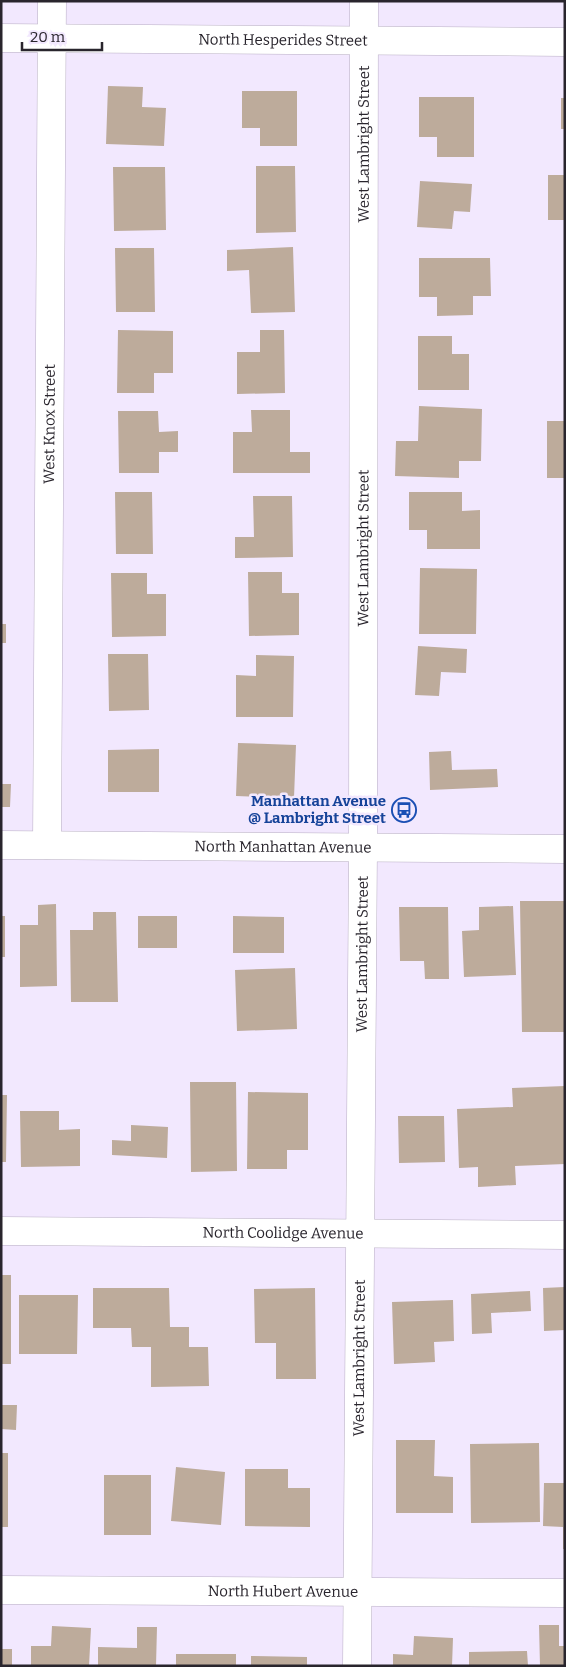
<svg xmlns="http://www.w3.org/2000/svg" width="566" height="1667" viewBox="0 0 566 1667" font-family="Bitter,serif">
	<rect width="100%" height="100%" fill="#f2e8fe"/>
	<path fill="#bdab9b" d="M108,86L143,87L142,107L166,108L164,146L106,144Z
		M242,91H297V146H260V128H242Z
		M419,97H474V157H437V137H419Z
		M561,98H565V129H561Z
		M256,166H295L296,232L256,233Z
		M113,167H165L166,230L114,231Z
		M548,175H565V220H548Z
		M420,181L472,184L470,212L454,211L452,229L417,227Z
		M293,247L295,312L251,313L249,270L227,271V250Z
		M115,248H154L155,312H116Z
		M419,258H490L491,296H473V315L437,316V297H419Z
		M118,330L173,331V373H154V393H117Z
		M260,330H284L285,393L237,394V352H260Z
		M418,336H452V354H469V390H418Z
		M419,406L482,409L481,461H459V478L395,476L396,441H418Z
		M251,410H290V452H310V473H233V432H252Z
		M118,411H158L159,432L178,431V452H159V473H119Z
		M547,421H565V478H547Z
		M115,492H152L153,554H116Z
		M409,492H462V511L480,510V549H427V530H409Z
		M253,496H292L293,557L235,558V537H254Z
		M420,568L477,569L476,634H419Z
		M248,572H282V593H299V635L249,636Z
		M111,573H147V594H166V636L112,637Z
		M1,624H6V643H1Z
		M418,646L467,649L466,673L441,672L439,696L415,695Z
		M108,654H148L149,710L109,711Z
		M256,655L294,656L293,717H236V675L256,676Z
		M238,743L296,745L294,798L236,796Z
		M159,749V792H108V750Z
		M451,751L452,770L497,769L498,787L430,790L429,752Z
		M1,784H11L10,807H1Z
		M520,901H565V1032H522Z
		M56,904L57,986L20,987V925H38V905Z
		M513,906L516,975L464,977L462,931L479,930V907Z
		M399,907H448L449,979H425L424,961H400Z
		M93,912H116L118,1002H71L70,930H93Z
		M1,916H5V957H1Z
		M138,916H177V948H138Z
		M233,916L284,917V953H233Z
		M295,968L297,1029L237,1031L235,970Z
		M190,1082H236L237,1171L191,1172Z
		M565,1086V1164L515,1166L516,1185L478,1187V1167L459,1168L457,1109L513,1107L512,1088Z
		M248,1092L308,1093V1150H287V1169H247Z
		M1,1095H7L6,1162H1Z
		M20,1111H59V1130L80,1129V1166L21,1167Z
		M398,1116H444L445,1162L399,1163Z
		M131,1125L168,1127L167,1158L112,1155V1140L131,1141Z
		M1,1275H11V1364H1Z
		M565,1287V1330L544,1331L543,1288Z
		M93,1288H169L170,1327H189V1347H208L209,1386L151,1387V1347H132L131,1328H93Z
		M315,1288L316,1379H276V1343H255L254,1289Z
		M530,1291L531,1311L491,1313L492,1333L472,1334L471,1294Z
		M19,1295H78L77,1354H19Z
		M453,1300L454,1341L434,1342L435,1362L394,1364L392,1302Z
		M1,1405H17L16,1430L1,1429Z
		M396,1440H435L434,1476L453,1477V1513H396Z
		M539,1443L540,1522L471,1523L470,1444Z
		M1,1453H8V1527H1Z
		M176,1467L225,1472L221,1525L171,1521Z
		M245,1469H288V1488H310V1527L245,1526Z
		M104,1475H151V1535H104Z
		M544,1483H565V1549H563V1527L543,1526Z
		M539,1625H559V1646H565V1666H540Z
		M52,1626L91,1628L89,1666H31V1646H51Z
		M137,1627H157L156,1666H98V1647L137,1648Z
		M414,1636L453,1638L452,1666H393V1654L413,1655Z
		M1,1649H12V1666H1Z
		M527,1651L528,1666H469V1652Z
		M176,1654H236V1666H176Z
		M251,1656L307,1657V1666H251Z"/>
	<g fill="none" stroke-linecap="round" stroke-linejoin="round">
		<defs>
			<g id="minor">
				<path id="s1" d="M1,38L565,42"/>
				<path id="s2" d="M1,845L565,849"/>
				<path id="s3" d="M47,845L52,1"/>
				<path id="s4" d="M1,1231L565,1235"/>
				<path id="s5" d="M1,1590L565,1593"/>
				<path id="s6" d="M357,1666L363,848L364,1"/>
			</g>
		</defs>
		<use href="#minor" stroke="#b8aec3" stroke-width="29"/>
		<use href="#minor" stroke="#fff" stroke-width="28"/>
	</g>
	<defs>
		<symbol id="bus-ring" viewBox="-11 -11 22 22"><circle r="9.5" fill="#f2e8fe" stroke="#1a4fb4" stroke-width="1.5"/><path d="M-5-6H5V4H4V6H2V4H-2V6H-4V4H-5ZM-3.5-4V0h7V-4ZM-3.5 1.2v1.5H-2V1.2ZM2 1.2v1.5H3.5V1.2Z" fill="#1a4fb4"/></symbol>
	</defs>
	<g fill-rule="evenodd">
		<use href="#bus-ring" x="390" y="796" width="28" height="28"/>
	</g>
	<g text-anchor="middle" stroke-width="5" stroke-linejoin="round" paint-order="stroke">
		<g font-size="15" fill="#29252d" stroke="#f2e8fe">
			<text dy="5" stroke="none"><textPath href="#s1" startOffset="282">North Hesperides Street</textPath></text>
			<text dy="5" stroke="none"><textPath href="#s6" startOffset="1522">West Lambright Street</textPath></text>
			<text dy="5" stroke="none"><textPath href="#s3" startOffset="421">West Knox Street</textPath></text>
			<text dy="5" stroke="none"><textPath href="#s6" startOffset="1118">West Lambright Street</textPath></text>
			<text dy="5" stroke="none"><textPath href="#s2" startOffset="282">North Manhattan Avenue</textPath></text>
			<text dy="5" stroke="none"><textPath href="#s6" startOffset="712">West Lambright Street</textPath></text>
			<text dy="5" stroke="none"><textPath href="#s4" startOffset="282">North Coolidge Avenue</textPath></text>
			<text dy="5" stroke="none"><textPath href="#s6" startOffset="308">West Lambright Street</textPath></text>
			<text dy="5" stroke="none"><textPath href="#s5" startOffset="282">North Hubert Avenue</textPath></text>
		</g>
		<g font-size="15" font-weight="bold" fill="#164399" stroke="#f2e8fe" text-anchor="end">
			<text x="386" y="806">Manhattan Avenue<tspan x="386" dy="17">@ Lambright Street</tspan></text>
		</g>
	</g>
	<rect width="566" height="1667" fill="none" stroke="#29252d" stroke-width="5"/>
	<path d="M22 42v8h80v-8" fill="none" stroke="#29252d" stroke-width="2.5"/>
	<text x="30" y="42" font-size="15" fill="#29252d" stroke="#f2e8fe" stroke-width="4" paint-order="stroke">20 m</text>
</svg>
